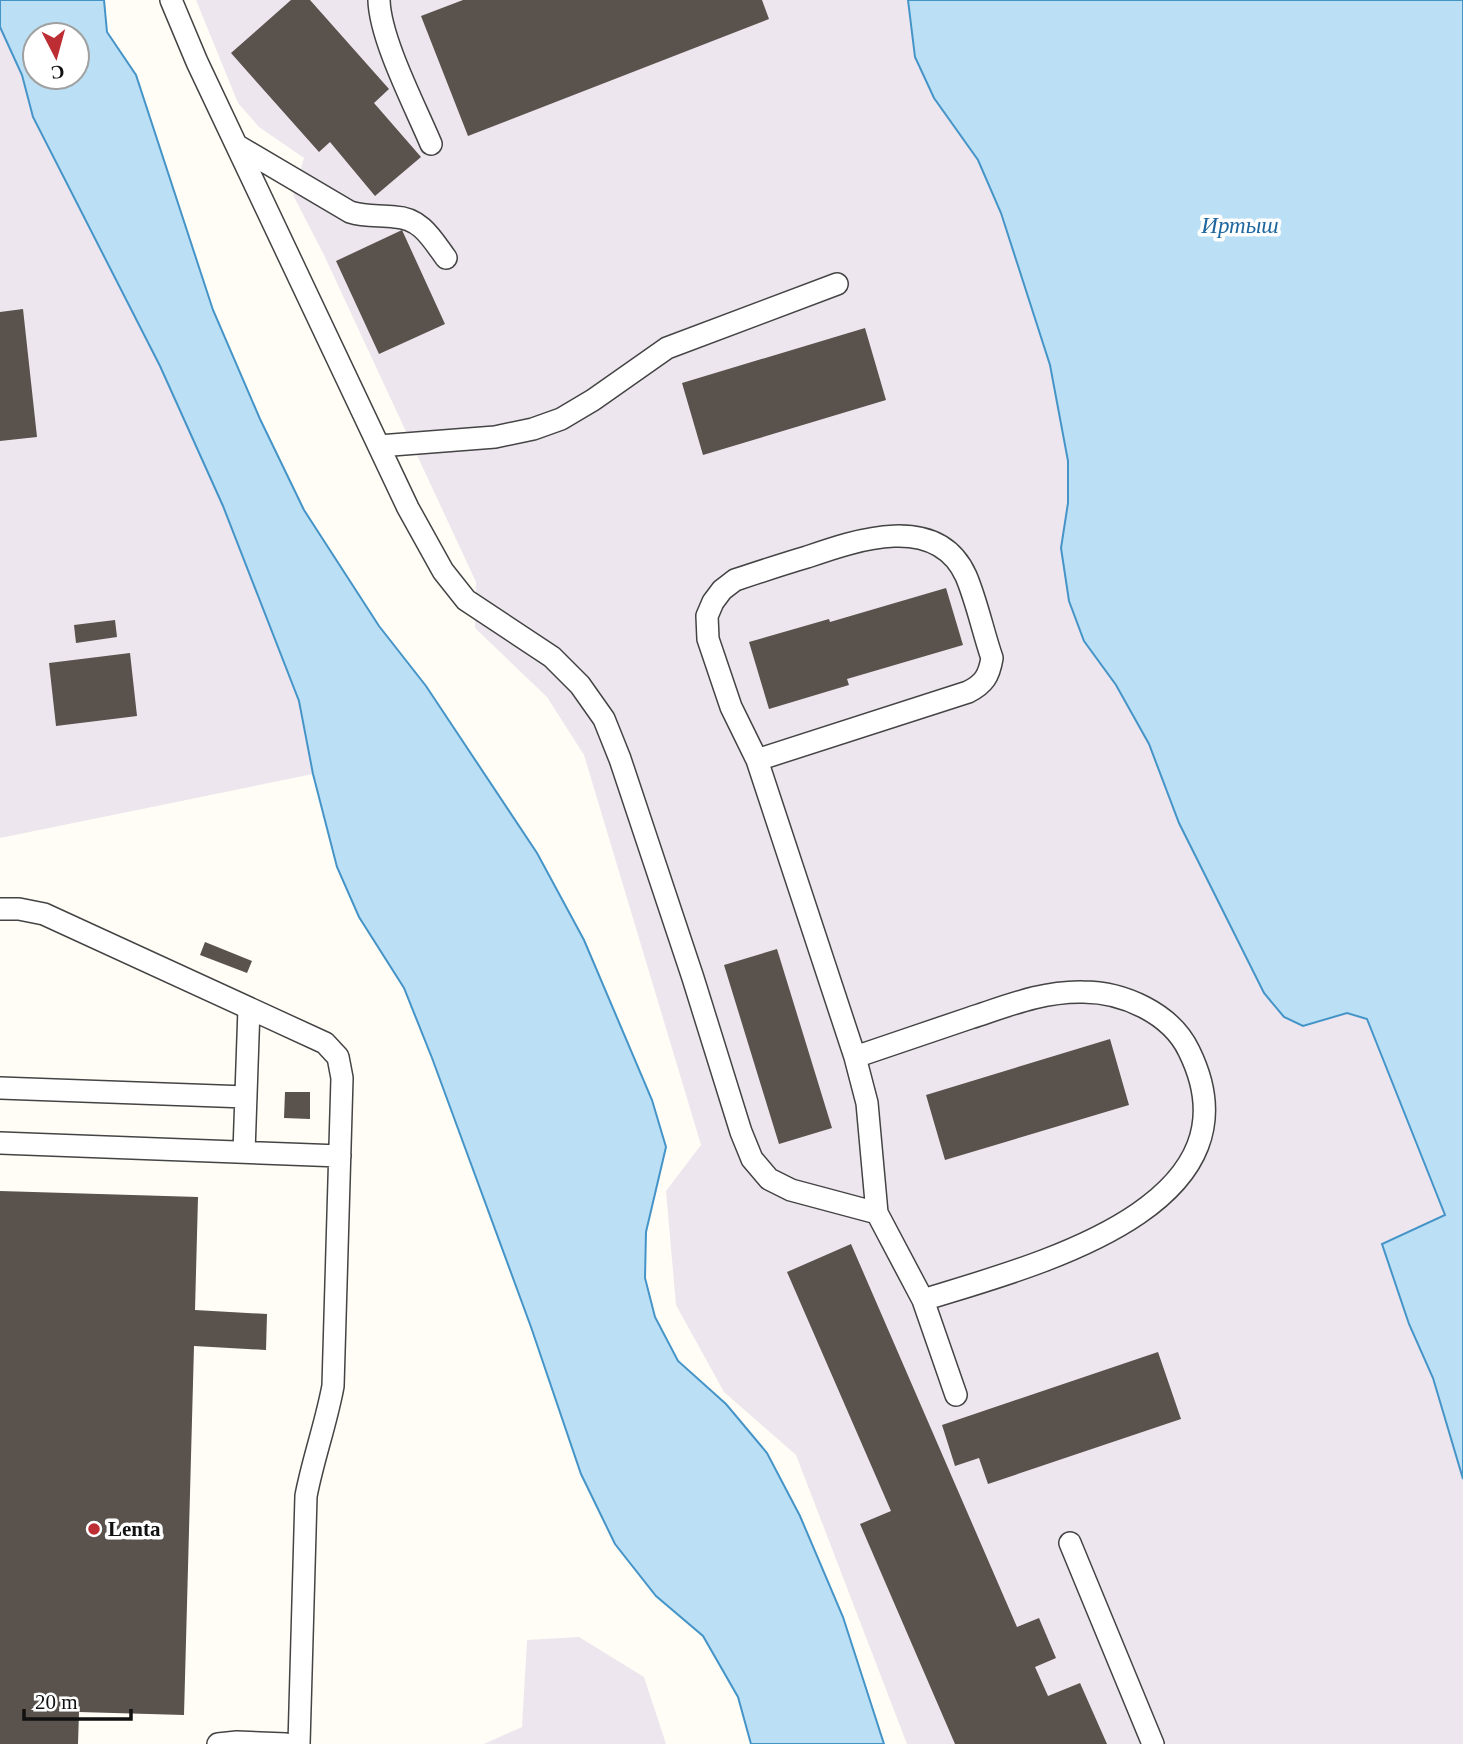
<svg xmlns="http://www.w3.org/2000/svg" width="1463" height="1744" viewBox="0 0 1463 1744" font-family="'Times New Roman',serif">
	<rect width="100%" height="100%" fill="#fffdf5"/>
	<path fill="#ede6ee" d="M196,0H908L915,57L934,98L978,160L1001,213L1050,365L1068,461V503L1084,641L1116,685L1149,744L1179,823L1201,864L1303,1026L1347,1013L1367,1019L1445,1216L1382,1244L1409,1324L1433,1378L1463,1479V1744H907L796,1455L724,1392L676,1305L666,1191L701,1145L584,755L547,697L475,628L476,582L323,253L293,195L304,158L259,127L238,103Z
		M0,27L22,75L33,117L160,366L223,506L299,701L313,774L0,838Z
		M579,1637L644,1677L666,1744H484L522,1727L527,1640Z"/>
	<path fill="#bbdff4" stroke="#4594c8" stroke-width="2" fill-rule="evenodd" d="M0,0H104L107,32L136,75L213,310L260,419L304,510L379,626L426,686L537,853L584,940L652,1100L666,1147L646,1232L645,1278L655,1317L678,1361L726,1404L767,1453L800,1516L843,1617L884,1744H751L738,1697L703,1636L656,1596L615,1544L581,1474L531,1327L432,1058L404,988L359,917L337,867L313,774L299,701L223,506L160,366L33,117L22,75L0,27ZM77,35V77H35V35Z
		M908,0H1463V1479L1433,1378L1409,1324L1382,1244L1445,1215L1367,1019L1347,1013L1303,1026L1284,1017L1264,993L1179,823L1149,744L1116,685L1084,641L1069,601L1061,548L1068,503V461L1050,365L1001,213L978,160L934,98L915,57Z"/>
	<path fill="#59524d" d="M291,0H310L389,89L374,103L421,157L375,196L330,142L319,152L231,53Z
		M463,0H762L769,19L468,136L421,16Z
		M402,230L445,324L379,354L336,261Z
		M23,309L37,437L0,441V312Z
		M865,328L886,400L703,455L682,383Z
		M946,588L963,645L847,679L849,685L769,709L749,642L829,619L830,622Z
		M115,620L117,637L76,643L74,625Z
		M130,653L137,716L56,726L49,663Z
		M205,942L252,961L247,973L200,955Z
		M777,949L832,1128L779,1144L724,965Z
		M1110,1039L1129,1105L945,1160L926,1095Z
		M285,1092H310V1119L284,1118Z
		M0,1191L198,1197L195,1310L267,1314L266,1350L194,1346L184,1715L79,1712L78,1744H0Z
		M851,1244L1017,1627L1039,1618L1056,1658L1035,1667L1048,1696L1080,1683L1107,1744H955L860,1524L891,1511L787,1272Z
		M1158,1352L1181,1419L988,1484L979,1458L955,1466L942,1425Z"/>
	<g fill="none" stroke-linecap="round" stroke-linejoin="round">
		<defs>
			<path id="service" d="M171,0L197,62L408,508L443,571L466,600L552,657L580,685L604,719L620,759L693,978L741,1132L752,1159L769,1179L791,1190L877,1213L923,1300L956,1395
				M379,0C380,39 415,106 431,144
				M238,146L350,212C366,217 379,215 395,217C421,218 432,239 446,258
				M379,446L495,437L533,429L561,419L593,400L667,348L837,284
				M757,760L968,692C984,684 989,676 992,658C983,632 977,602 966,576C937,512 856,540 807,557C783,564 759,572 735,580L722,590L713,602L707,616L708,639L731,707L757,760L855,1057L867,1103L877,1213
				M0,909H19L44,914L325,1043L338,1057L342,1078L333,1386C326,1424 313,1459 306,1496L299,1744
				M855,1057C893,1044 932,1031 970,1018C1007,1006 1043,991 1083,992C1123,992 1171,1013 1189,1051C1267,1209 1028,1267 923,1300
				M0,1088L246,1097
				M0,1143L340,1156
				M244,1152L249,1008
				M1070,1543L1153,1744
				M218,1744L237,1742L286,1744"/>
		</defs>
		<use href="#service" stroke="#444" stroke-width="24"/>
		<use href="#service" stroke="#fff" stroke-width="21"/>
	</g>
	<circle fill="#bc2d34" stroke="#fff" stroke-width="2.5" cx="94" cy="1529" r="7"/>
	<g text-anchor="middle" stroke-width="7" stroke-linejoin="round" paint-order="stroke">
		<g font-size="21" font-weight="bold" fill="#111" stroke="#fff" text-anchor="start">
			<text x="108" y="1536">Lenta</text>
		</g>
		<g font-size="23" font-style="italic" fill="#1e679f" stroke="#fff">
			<text x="1240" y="233">Иртыш</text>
		</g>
	</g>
	<g transform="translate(56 56) rotate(174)"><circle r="33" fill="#ffffff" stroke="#a0a0a0" stroke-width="2"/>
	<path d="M0-5L12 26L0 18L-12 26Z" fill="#bc2d34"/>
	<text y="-10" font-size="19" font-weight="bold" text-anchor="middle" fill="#111111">С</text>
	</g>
	<path d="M24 1709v10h107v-10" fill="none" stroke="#111111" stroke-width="3.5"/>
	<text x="35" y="1709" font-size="21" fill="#111111" stroke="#ffffff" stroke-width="5" paint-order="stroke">20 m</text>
</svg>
